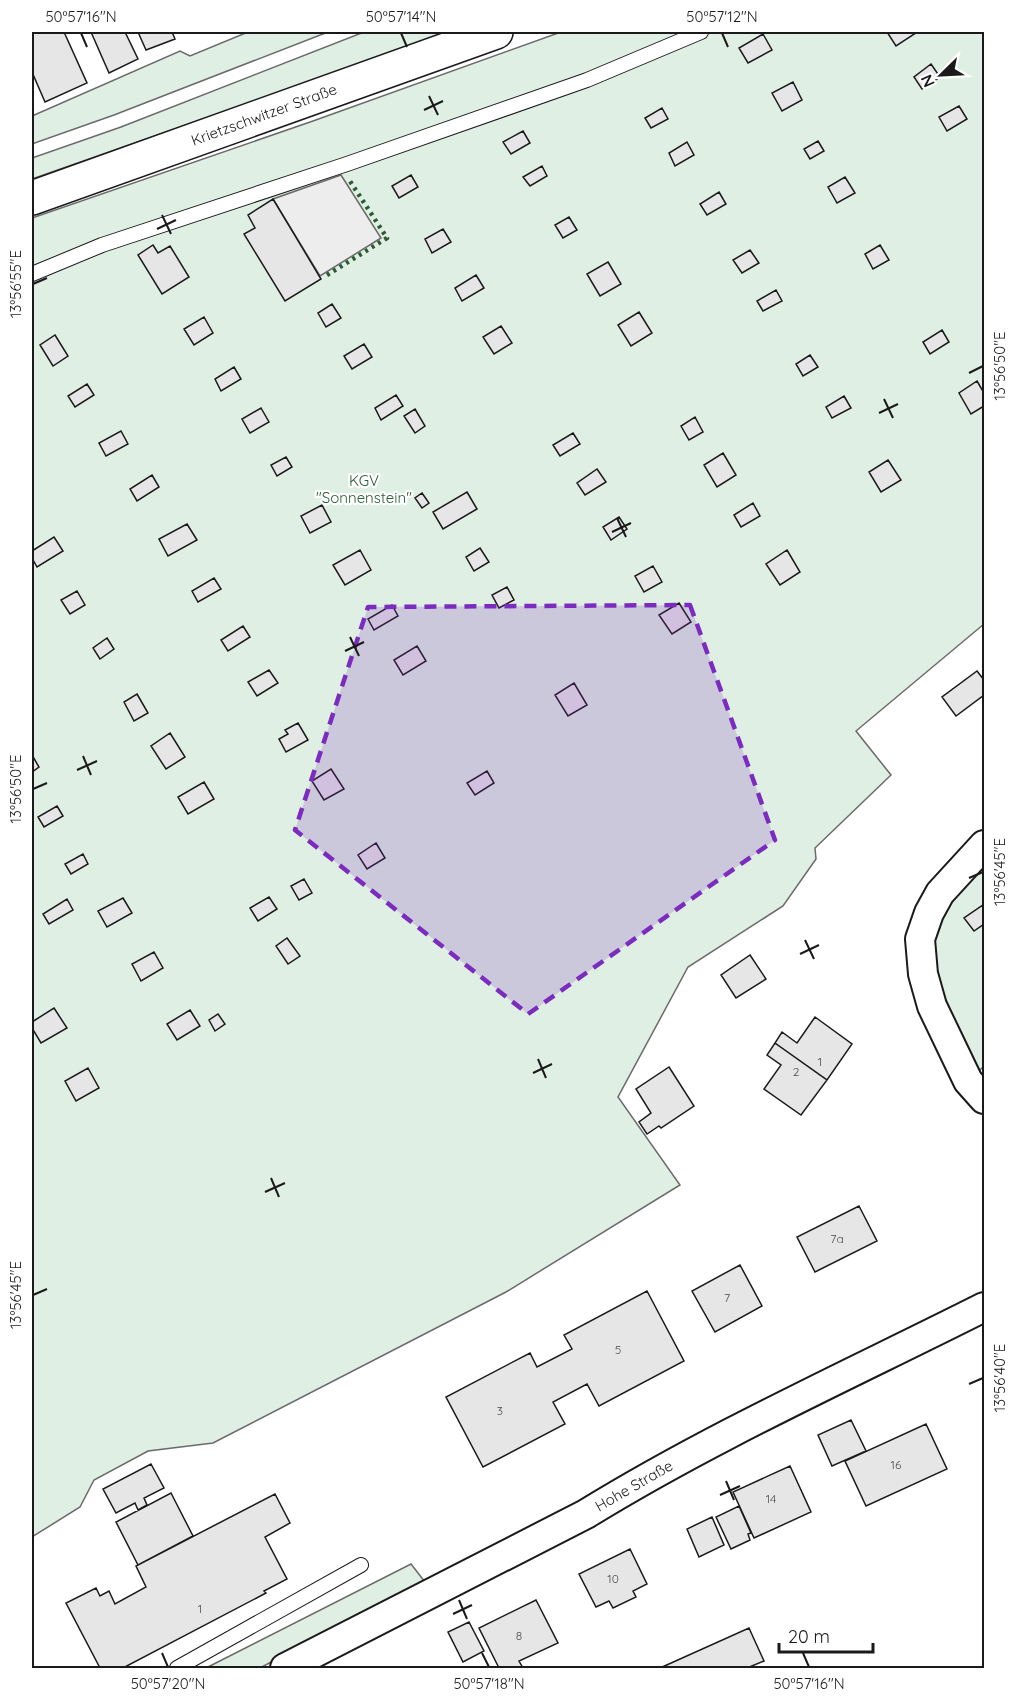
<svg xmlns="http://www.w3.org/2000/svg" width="1016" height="1700" viewBox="0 0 1016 1700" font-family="Quicksand,sans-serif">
	<rect width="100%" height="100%" fill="#fff"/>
	<path fill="#e0efe3" stroke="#6a6a6a" stroke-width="1.5" d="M248,32H328L114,115L32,144V116L180,51L190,56Z
		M364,32H452L32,179V158L121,127Z
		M561,32H984V624L856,731L891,775L815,848L816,859L783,906L688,967L618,1097L680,1185L506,1292L213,1443L148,1451L94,1480L80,1507L32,1537V218L313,121Z
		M984,858V1066L976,1074L942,1003L932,966L933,944L948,898Z
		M411,1564L425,1582L367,1611L260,1668H206Z"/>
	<path fill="#ededed" stroke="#6a6a6a" stroke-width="1.5" d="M341,175L381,238L320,276L273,199Z"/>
	<path fill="#e6e6e6" stroke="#1a1a1a" stroke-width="1.5" d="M32,32H64L87,83L45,102L32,72Z
		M91,32H125L138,59L109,73Z
		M138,32H172L175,39L146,50Z
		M887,32H915L916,33L896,46Z
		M763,34L772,50L748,63L739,48Z
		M931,64L940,77L922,89L914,77Z
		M793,82L802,100L782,111L772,93Z
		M959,106L967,119L947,131L939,117Z
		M662,108L668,119L651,128L645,118Z
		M523,131L530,143L511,154L503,142Z
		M818,141L824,151L810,159L804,149Z
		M687,142L694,155L675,166L669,153Z
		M542,166L547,176L530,186L523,177Z
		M411,175L418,187L399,198L392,186Z
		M845,177L855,193L837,203L828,187Z
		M719,192L726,204L707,215L700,204Z
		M273,199L321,279L285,301L244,234L255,228L248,215Z
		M569,217L577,230L563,238L555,225Z
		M443,229L451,242L432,253L425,239Z
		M153,245L158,253L170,246L189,277L162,294L138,255Z
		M880,245L889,260L873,269L865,254Z
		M750,250L759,263L742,273L733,260Z
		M608,262L621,284L600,296L587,274Z
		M476,275L484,288L462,301L455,288Z
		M776,290L782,301L763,311L757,301Z
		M332,304L341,318L326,327L318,313Z
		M639,312L652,333L631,346L618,325Z
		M204,317L213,333L194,345L184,329Z
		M501,326L512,343L494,354L483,337Z
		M942,330L949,342L930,354L923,342Z
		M55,335L68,356L53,366L40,345Z
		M364,344L372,357L352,369L344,356Z
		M810,355L818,367L803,376L796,364Z
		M234,367L241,379L221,391L215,379Z
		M977,381L984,393V406L971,414L959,393Z
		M87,384L94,395L75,407L68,396Z
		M396,395L403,406L381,420L375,408Z
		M844,396L851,408L832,418L826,407Z
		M261,408L269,422L250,433L242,419Z
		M415,409L425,426L415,433L404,416Z
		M695,417L703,432L689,440L681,426Z
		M121,431L128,444L106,456L99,443Z
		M573,433L580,444L560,456L553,445Z
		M723,453L736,475L717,487L704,465Z
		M286,457L292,467L277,476L271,465Z
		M888,460L901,480L881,492L869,472Z
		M597,469L606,482L585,495L577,483Z
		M152,475L159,487L137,501L130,489Z
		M467,492L477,509L443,529L433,512Z
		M422,493L429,503L422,508L415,498Z
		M753,503L760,516L741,527L734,515Z
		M322,505L331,522L310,533L301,516Z
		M619,517L627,529L611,540L603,527Z
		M187,524L197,540L168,556L159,539Z
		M54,537L63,551L37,567L32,558V551Z
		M480,548L489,562L474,571L466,557Z
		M360,550L371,570L345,585L333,565Z
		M787,550L800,572L780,585L766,564Z
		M653,566L662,582L644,592L635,576Z
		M214,578L221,589L198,602L192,591Z
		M507,587L514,600L499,608L492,595Z
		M77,591L85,605L70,614L61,600Z
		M679,603L691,622L672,634L659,615Z
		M392,605L398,616L374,630L368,619Z
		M243,626L250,637L228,651L221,640Z
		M107,638L114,649L100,659L93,648Z
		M417,646L426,661L403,675L394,660Z
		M269,670L278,683L257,696L248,682Z
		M977,671L984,680V695L956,716L942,697Z
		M574,683L587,705L568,716L555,695Z
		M137,694L148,713L134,721L124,702Z
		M298,723L308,740L286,752L279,739L288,734L285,730Z
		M170,733L185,757L166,769L151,746Z
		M32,755L39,767L32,772Z
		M331,769L344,789L324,800L312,781Z
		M487,771L494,783L475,795L467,783Z
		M204,782L214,799L188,814L178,797Z
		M57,806L63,816L44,827L38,817Z
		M376,843L385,858L367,869L358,855Z
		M83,854L88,864L71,874L65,864Z
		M304,879L312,893L299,900L291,886Z
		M269,897L277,909L258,921L250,908Z
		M123,898L132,913L107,927L98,911Z
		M67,899L73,910L49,924L43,914Z
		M983,905L984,908V924L974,931L964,918Z
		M287,938L300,956L288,964L276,946Z
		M154,952L163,968L141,981L132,964Z
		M750,955L766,979L736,998L721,975Z
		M54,1008L67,1028L41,1043L32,1028V1022Z
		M190,1010L200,1026L177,1040L167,1024Z
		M218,1014L225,1024L215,1031L209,1020Z
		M815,1017L852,1044L827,1080L775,1043L782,1032L797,1043Z
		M775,1043L827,1080L801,1115L764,1089L781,1065L767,1055Z
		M669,1067L694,1106L661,1128L659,1126L647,1134L639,1122L651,1113L636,1089Z
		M88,1068L99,1088L76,1101L65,1081Z
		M859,1206L877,1241L815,1272L797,1237Z
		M740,1265L762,1306L715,1332L692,1291Z
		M647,1291L684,1361L599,1406L587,1384L553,1402L565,1424L483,1467L446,1397L530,1353L537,1367L572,1349L564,1335Z
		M851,1420L866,1451L832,1466L818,1435Z
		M926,1424L947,1469L866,1506L845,1461Z
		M151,1464L164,1488L144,1498L147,1505L138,1510L135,1503L116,1513L103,1489Z
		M790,1466L811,1512L754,1538L733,1492Z
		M171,1493L193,1536L138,1565L116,1522Z
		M275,1494L290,1523L265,1537L287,1579L264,1591L266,1593L123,1668H100L66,1603L96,1588L100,1596L109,1591L115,1604L146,1587L136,1566Z
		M739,1506L751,1533L748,1534L750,1540L731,1549L716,1517Z
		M712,1517L724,1545L699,1557L687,1529Z
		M630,1549L647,1584L633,1591L636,1597L613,1608L609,1601L596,1607L579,1574Z
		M536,1600L558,1643L519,1661L523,1668H499L479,1628Z
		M469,1622L484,1651L463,1662L448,1632Z
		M749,1628L764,1661L747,1668H660Z"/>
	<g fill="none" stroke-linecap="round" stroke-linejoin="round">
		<defs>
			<path id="lane" d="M32,274L102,245L347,164L587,80L701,32
				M177,1668L361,1565"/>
			<path id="street" d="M984,845L940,893L929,913L920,939L923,974L932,1006L968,1081L984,1099
				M285,1668L586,1514C713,1436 851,1374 984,1307"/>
			<path id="primary" d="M32,198L496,32"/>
		</defs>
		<use href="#lane" stroke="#1a1a1a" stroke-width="16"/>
		<use href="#street" stroke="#1a1a1a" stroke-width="32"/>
		<use href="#primary" stroke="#1a1a1a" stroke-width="36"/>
		<use href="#lane" stroke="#fff" stroke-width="14"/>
		<use href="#street" stroke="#fff" stroke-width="28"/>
		<use href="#primary" stroke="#fff" stroke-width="33"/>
		<path stroke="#2b5a34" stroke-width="4.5" stroke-dasharray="3 4.5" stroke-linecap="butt" d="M327,275L387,238L348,178"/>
	</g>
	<path fill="#7b2cbf" fill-opacity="0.2" stroke="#7b2cbf" stroke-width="4.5" stroke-dasharray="12 8" stroke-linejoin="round" d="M690,605L775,840L528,1014L295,830L368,607Z"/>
	<path fill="none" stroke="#1a1a1a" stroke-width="2" d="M81,33L87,47M401,33L407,47M722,33L728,47M429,96L438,115M424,110L443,101M162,215L171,234M157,229L176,220M33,284L47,278M969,373L983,366M884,399L893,418M879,413L898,404M617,518L626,537M612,532L631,523M350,637L359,656M345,651L364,642M83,756L91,775M77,770L97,761M33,789L47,783M969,878L983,872M805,940L814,959M800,954L819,945M538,1059L546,1078M533,1073L552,1064M271,1178L279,1197M265,1192L285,1183M33,1295L47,1289M969,1384L983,1378M726,1481L734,1500M720,1495L740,1486M459,1600L467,1619M453,1614L472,1605M162,1653L168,1667M482,1653L489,1667M803,1653L809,1667"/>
	<g text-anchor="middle" stroke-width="4.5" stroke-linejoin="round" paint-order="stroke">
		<g font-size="12" fill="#4d4d4d">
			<text x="820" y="1066">1</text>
			<text x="796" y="1076">2</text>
			<text x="837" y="1243">7a</text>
			<text x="727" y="1302">7</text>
			<text x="618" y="1354">5</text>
			<text x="500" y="1415">3</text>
			<text x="896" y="1469">16</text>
			<text x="771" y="1503">14</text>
			<text x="613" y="1583">10</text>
			<text x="200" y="1613">1</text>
			<text x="519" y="1640">8</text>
		</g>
		<g font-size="15" fill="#1a1a1a" stroke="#fff">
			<text transform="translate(264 115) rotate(-20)" y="5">Krietzschwitzer Straße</text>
			<text transform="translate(634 1486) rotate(-30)" y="5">Hohe Straße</text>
		</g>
		<g font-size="15" fill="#2b5a34" stroke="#fff">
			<text x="364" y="486">KGV<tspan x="364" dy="17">"Sonnenstein"</tspan></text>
		</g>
	</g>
	<rect width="1016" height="1700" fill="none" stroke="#ffffff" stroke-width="66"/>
	<g transform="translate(941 75) rotate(246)" stroke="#ffffff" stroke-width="4.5" paint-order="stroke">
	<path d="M0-4.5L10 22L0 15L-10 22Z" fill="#1a1a1a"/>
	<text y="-9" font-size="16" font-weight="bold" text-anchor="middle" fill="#1a1a1a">N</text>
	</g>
	<path d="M779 1643v9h94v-9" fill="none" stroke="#1a1a1a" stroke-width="3"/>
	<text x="788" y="1643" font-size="18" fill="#1a1a1a" stroke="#ffffff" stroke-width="4.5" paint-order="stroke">20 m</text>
	<rect x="33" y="33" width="950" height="1634" fill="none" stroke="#1a1a1a" stroke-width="2"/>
	<g font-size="15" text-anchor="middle" fill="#1a1a1a">
		<text x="81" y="22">50°57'16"N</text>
		<text x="401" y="22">50°57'14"N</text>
		<text x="722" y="22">50°57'12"N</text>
		<text transform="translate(16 284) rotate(-90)" y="5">13°56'55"E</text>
		<text transform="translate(1000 366) rotate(-90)" y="5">13°56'50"E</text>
		<text transform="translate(16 789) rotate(-90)" y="5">13°56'50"E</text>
		<text transform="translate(1000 872) rotate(-90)" y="5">13°56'45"E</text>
		<text transform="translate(16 1295) rotate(-90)" y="5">13°56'45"E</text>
		<text transform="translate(1000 1378) rotate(-90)" y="5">13°56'40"E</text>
		<text x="168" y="1689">50°57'20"N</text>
		<text x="489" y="1689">50°57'18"N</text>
		<text x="809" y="1689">50°57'16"N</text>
	</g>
</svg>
